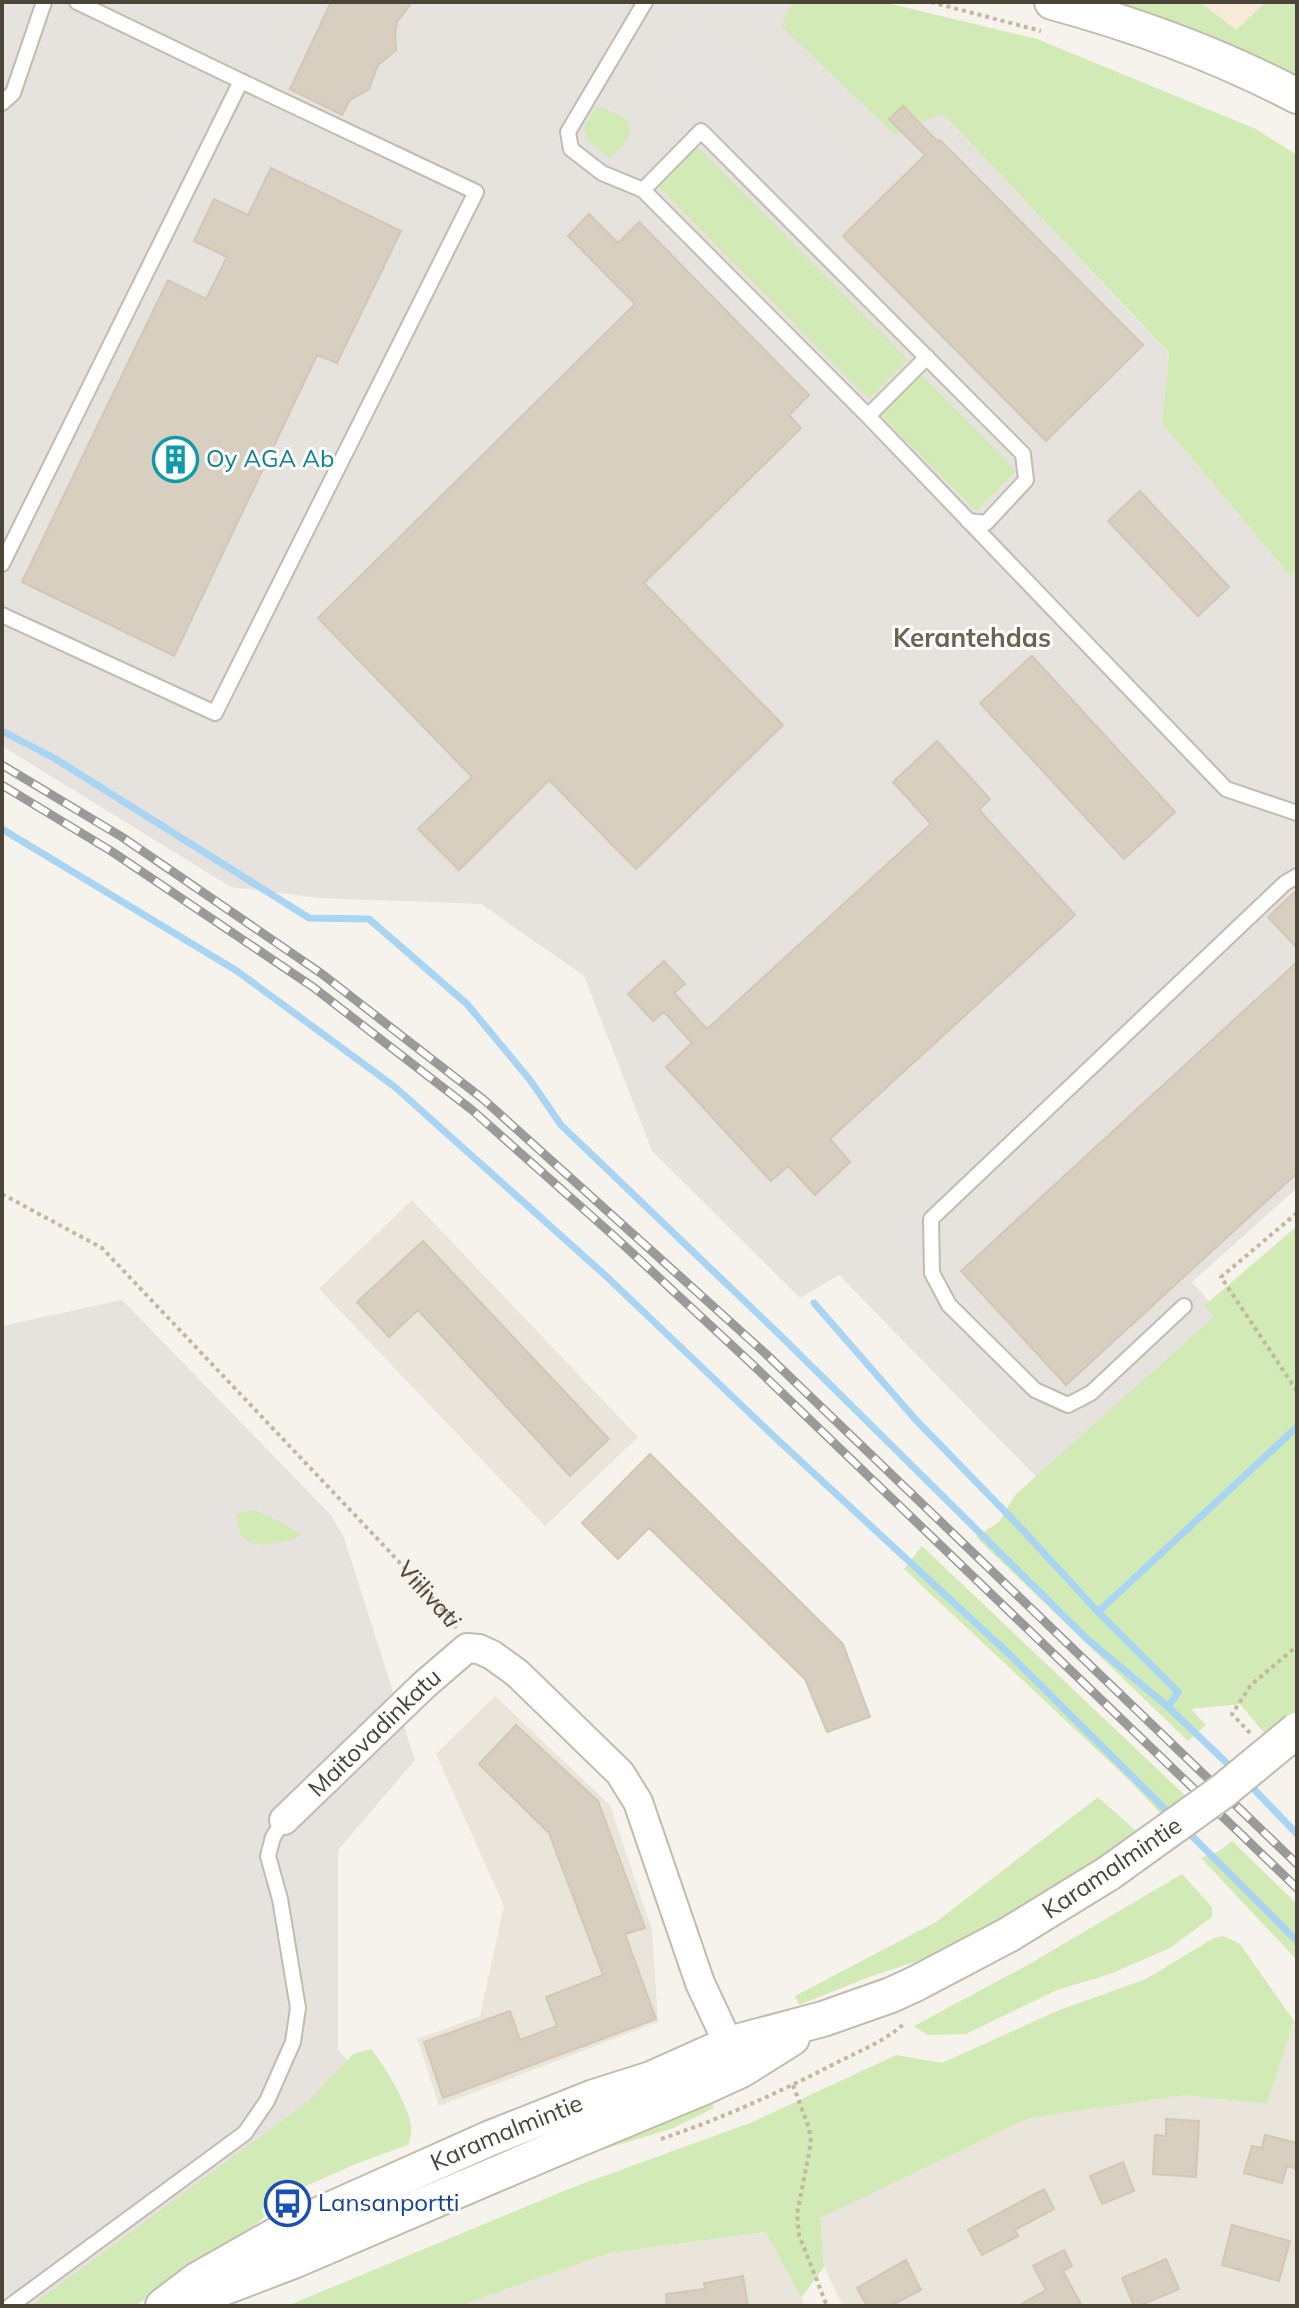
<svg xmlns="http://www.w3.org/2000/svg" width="1299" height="2308" viewBox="0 0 1299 2308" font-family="Mulish,sans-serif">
	<rect width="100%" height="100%" fill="#f6f3ec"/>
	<path fill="#eae5da" d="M412,1200L638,1437L545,1526L319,1289Z
		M495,1696L610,1805L652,1930L658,2022L439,2106L417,2039L480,2016L504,1906L436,1754Z
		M1294,2021L1297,2023V2306H843L824,2267L819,2218L1029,2118L1185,2095L1267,2104Z
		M767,2232L805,2306H459L609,2253Z"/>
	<path fill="#f7ead8" d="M1200,2H1266L1236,30Z"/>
	<path fill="#e6e2dd" d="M2,2H793L782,26L895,135L943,114L1169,354L1162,423L1291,577L1297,569V1188L1192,1282L1221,1315L1042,1483L839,1275L800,1298L652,1151L584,976L481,904L320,898L231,887L2,746Z
		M122,1300L331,1515L344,1538L415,1760L338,1850V2050L399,2111L73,2306H2V1326Z"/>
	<path fill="#d2eab5" d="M793,2H883L1037,39L1256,129L1297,155V568L1291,577L1162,423L1169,353L943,114L895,135L781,26Z
		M1103,2H1200L1236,30L1266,2H1297V77L1183,29Z
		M598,107C636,118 640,130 610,158L587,140L584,127L592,113Z
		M696,145L908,360L869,399L656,184Z
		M922,375L1016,471L976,511L881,415Z
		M1297,1226V1719L1272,1742L1240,1704L1191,1709L1206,1725L1188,1741L976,1537L999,1522L1015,1495L1214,1317L1204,1306Z
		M254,1510L281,1522L303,1536C285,1540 253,1554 241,1534C238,1529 237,1520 236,1514Z
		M922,1546L1173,1784L1193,1803L1163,1816L1127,1778L904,1569Z
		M1098,1797L1143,1837L969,1944L869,1977L799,2005L795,1996L936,1922Z
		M1232,1841L1297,1904V1960L1201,1858L1219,1851Z
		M1182,1874L1212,1907V1917L1170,1948L1110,1974L1057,1990L966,2034L927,2035L914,2026L1026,1966Z
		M1223,1936L1240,1944L1294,2021L1267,2104L1185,2095L1029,2118L820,2218L824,2267L801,2298L766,2232L609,2253L459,2306H287L571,2188L750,2123L896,2055L942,2063L1057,2011L1146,1979L1214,1938Z
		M371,2049C384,2065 409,2106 411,2126C412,2133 410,2138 408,2145L358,2163L267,2203L262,2210L264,2217L222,2254L134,2306H31L309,2101L353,2054Z
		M712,2102L714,2108L671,2129L588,2154L528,2179H520Z"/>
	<path fill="#e5e3e0" d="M107,2H295L275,47L297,57L285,83Z
		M702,13L871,178L812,239L643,74Z"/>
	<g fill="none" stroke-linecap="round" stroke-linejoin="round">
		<path stroke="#a9d4f2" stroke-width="7" d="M2,731L54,758L309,918L369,919L467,1004L530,1080L561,1125L783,1338L1087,1639L1168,1707L1233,1769
			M2,829L237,971L395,1087L606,1276L780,1442L1008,1653L1173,1817
			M814,1303L916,1420L1018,1525L1098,1612L1178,1692L1168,1707
			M1098,1612L1297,1427
			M1248,1783L1297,1834
			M1185,1829L1297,1941"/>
	</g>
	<path fill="#d8cfc1" stroke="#d3c7b4" stroke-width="2" d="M331,2H412L397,22L395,34L396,50L378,65L369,89L350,100L342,115L290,89Z
		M903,106L938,142L940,140L1143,345L1046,441L843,236L925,155L889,119Z
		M271,168L401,231L337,363L317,355L174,656L22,582L168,280L206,299L227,257L194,241L214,199L248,215Z
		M589,214L618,243L639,222L809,395L789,415L801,428L644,583L783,725L636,869L549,780L459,870L418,829L472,777L318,618L635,304L568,236Z
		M1140,491L1229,587L1198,616L1108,521Z
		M1032,656L1175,812L1124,859L980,703Z
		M937,741L990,799L979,810L1075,915L830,1139L850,1162L815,1195L788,1166L771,1181L666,1067L692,1043L664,1012L653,1021L628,994L664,961L685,984L674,993L707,1029L931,824L893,782Z
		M1297,890V948L1268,917Z
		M1297,962V1173L1066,1385L961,1271Z
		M423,1241L609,1439L570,1476L418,1310L389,1337L357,1302Z
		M650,1454L843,1644L870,1717L827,1732L805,1679L649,1528L618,1559L582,1523Z
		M516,1725L598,1801L645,1928L625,1934L656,2019L443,2098L424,2042L510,2011L520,2040L557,2026L546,1997L603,1975L549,1833L479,1764Z
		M1166,2119L1199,2121L1196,2177L1153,2174L1155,2135L1166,2136Z
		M1265,2135L1297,2143V2169L1287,2166L1282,2183L1244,2173L1252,2146L1262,2148Z
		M1123,2162L1134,2191L1102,2204L1090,2176Z
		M1044,2189L1054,2209L1015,2230L1018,2236L982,2255L968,2230Z
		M1232,2225L1290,2241L1279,2281L1222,2265Z
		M1064,2250L1072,2266L1063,2271L1082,2306H1018L1046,2290L1033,2266Z
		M1166,2259L1179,2289L1139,2306H1134L1122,2278Z
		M906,2260L921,2290L890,2306H867L857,2288Z
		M743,2276L748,2306H667L666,2294L705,2289L704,2283Z"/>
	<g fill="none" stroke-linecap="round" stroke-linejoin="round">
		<defs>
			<path id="service" d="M645,2L568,132L571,149L602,173L643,190L868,416L1226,789L1297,813
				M2,103L13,93L44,2
				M643,190L701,131L1023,454L1026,480L986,523L968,521
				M868,416L927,357
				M2,564L241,81L77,2
				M2,615L215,713L476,192L241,81
				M1184,1306L1091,1393L1068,1405L1035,1390L949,1305L932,1273L931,1219L1285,883L1297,876
				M10,2306L245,2133L267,2101L293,2042L298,2008L280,1899L268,1856L273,1837L284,1820"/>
			<g id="minor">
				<path id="s2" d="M284,1820L424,1685L467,1648L479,1649L492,1655L517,1673L620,1773L638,1802L700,1983L737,2062"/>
			</g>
			<g id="tertiary">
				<path d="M1052,2C1137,25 1219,55 1297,96"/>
				<path d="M207,2294L293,2261L550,2151L704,2087L741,2070L792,2038"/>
				<path id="s3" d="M163,2306L197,2280L289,2228L488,2139L594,2097L651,2079L729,2044L823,2019L891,1995L915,1984L1008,1935L1109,1873"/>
			</g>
		</defs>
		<use href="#service" stroke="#c2bbae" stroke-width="18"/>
		<use href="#minor" stroke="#c2bbae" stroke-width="32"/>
		<use href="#tertiary" stroke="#c2bbae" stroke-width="38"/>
		<g stroke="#c4b79f" stroke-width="4" stroke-dasharray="4 4" stroke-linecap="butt">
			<path d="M931,2L1041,31"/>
			<path id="s1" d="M2,1194L102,1248L388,1550L452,1620L456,1628"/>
			<path d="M1297,1213L1221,1277L1297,1391"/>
			<path d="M1250,1733L1232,1714L1251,1685L1297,1646"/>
			<path d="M793,2085L809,2128L811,2143L797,2214L799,2235L827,2306"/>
			<path d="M661,2139C721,2119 780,2092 836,2063C860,2051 885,2041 905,2023"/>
		</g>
		<use href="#service" stroke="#fff" stroke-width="14"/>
		<use href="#minor" stroke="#fff" stroke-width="28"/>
		<use href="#tertiary" stroke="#fff" stroke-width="34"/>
		<defs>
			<path id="rail" d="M2,765L122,837L322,974L483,1099L766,1354L1297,1864
				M2,785L111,851L313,987L472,1110L615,1237L753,1365L1297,1888"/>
		</defs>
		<use href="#rail" stroke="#9a9a9a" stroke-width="9"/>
		<use href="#rail" stroke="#fff" stroke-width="6" stroke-dasharray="18" stroke-linecap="butt"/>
		<defs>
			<path id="tertiary-bridge" d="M1109,1873L1223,1791L1297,1730"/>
		</defs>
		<use href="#tertiary-bridge" stroke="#c2bbae" stroke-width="38" stroke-linecap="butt"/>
		<use href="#tertiary-bridge" stroke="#fff" stroke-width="34"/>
	</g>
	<defs>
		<symbol id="building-ring" viewBox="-11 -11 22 22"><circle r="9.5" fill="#fff" stroke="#0f9aa8" stroke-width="1.5"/><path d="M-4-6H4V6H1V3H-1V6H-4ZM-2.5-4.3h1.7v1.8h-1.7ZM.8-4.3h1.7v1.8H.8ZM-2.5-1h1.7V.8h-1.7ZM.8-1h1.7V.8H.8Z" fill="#0f9aa8"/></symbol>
		<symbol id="bus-ring" viewBox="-11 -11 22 22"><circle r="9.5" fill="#fff" stroke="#1a4fb4" stroke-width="1.5"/><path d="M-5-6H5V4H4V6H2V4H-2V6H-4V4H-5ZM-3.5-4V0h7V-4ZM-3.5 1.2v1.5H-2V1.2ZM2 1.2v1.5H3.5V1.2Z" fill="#1a4fb4"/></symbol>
	</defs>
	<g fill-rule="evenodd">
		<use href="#building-ring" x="150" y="434" width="51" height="51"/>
		<use href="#bus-ring" x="262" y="2178" width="51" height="51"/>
	</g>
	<g text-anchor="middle" stroke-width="6" stroke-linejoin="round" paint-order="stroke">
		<g font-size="24" fill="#0d838f" stroke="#fff" text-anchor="start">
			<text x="206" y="467">Oy AGA Ab</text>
		</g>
		<g font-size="24" fill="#4b4439" stroke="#fff">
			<text dy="8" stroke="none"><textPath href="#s1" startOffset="590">Viilivati</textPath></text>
			<text dy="8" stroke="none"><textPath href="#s2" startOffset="126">Maitovadinkatu</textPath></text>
			<text transform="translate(1112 1868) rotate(-34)" y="8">Karamalmintie</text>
			<text dy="8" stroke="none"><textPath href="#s3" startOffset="386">Karamalmintie</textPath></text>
		</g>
		<g font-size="24" fill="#164399" stroke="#fff" text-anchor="start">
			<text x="318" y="2211">Lansanportti</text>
		</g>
		<g font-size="26" font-weight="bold" fill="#6e6250" stroke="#fff">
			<text x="972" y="647">Kerantehdas</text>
		</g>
	</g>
	<rect width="1299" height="2308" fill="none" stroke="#4b4439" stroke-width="8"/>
</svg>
